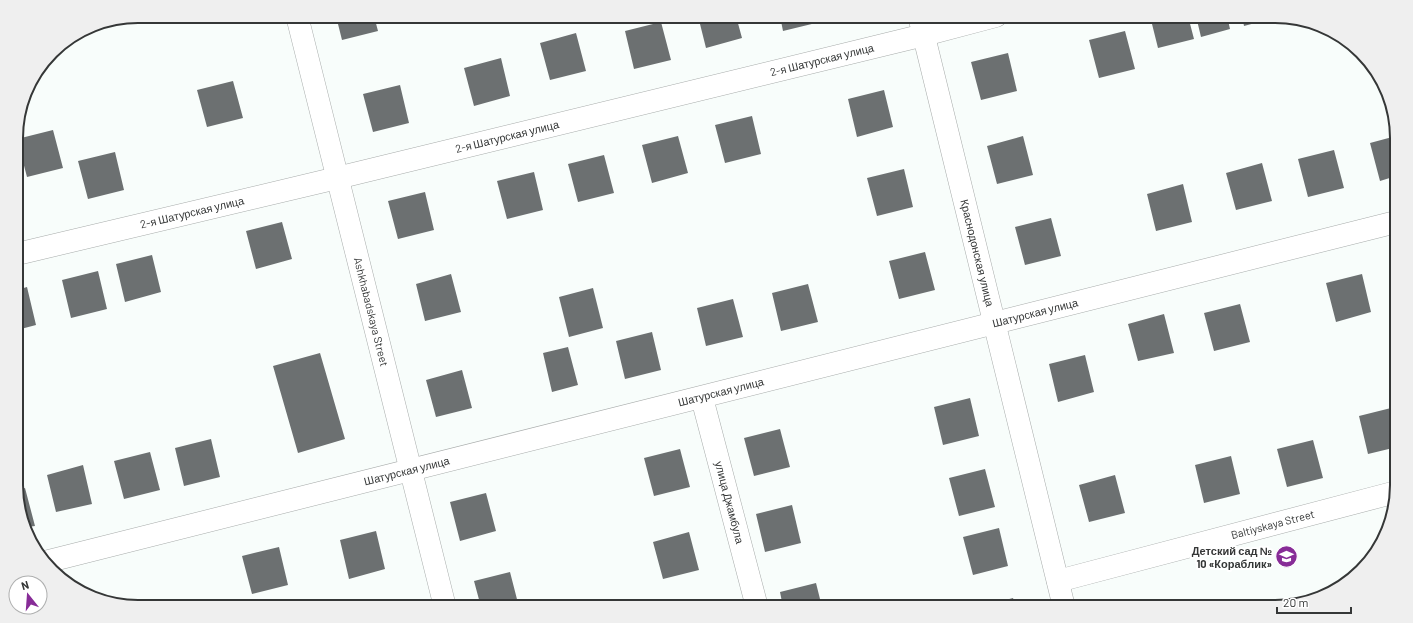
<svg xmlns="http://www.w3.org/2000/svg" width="1413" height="623" viewBox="0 0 1413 623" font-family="Barlow,sans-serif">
	<rect width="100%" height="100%" fill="#f8fdfb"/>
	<path fill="#6c7071" d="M336,16H374L378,31L342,40Z
		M698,16H736L742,38L706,48Z
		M780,16H818L820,22L783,31Z
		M1150,16H1188L1194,39L1158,48Z
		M1196,16H1227L1230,29L1201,37Z
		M1242,16H1275L1278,17L1244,26Z
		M661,22L671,60L634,69L625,31Z
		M1125,31L1135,69L1099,78L1089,40Z
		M576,33L586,71L550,80L540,43Z
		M1008,53L1017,91L981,100L971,62Z
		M501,58L510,96L474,106L464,68Z
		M233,81L243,118L207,127L197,90Z
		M400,85L409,123L373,132L363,94Z
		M884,90L893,127L857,137L848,99Z
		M752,116L761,154L725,163L715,125Z
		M53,130L63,168L27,177L17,139Z
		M678,136L688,173L652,183L642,145Z
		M1023,136L1033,175L997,184L987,146Z
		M1396,136V176L1380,181L1370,143Z
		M1334,150L1344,188L1308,197L1298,159Z
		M115,152L124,190L88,199L78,161Z
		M604,155L614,193L578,202L568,164Z
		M1262,163L1272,201L1236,210L1226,173Z
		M904,169L913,207L877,216L867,178Z
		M534,172L543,210L507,219L497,181Z
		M1183,184L1192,222L1156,231L1147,194Z
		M425,192L434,230L398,239L388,201Z
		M1051,218L1061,256L1025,265L1015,227Z
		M282,222L292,259L256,269L246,231Z
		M925,252L935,290L899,299L889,261Z
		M152,255L161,292L125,302L116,264Z
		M98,271L107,309L71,318L62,280Z
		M451,274L461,312L425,321L416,284Z
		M1362,274L1371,312L1336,322L1326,283Z
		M808,284L818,322L781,331L772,293Z
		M27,287L36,325L17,330V290Z
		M593,288L603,328L569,337L559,297Z
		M733,299L743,337L706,346L697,308Z
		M1240,304L1250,342L1214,351L1204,313Z
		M1164,314L1174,353L1138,361L1128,324Z
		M652,332L661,370L625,379L616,341Z
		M568,347L578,385L552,392L543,353Z
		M320,353L345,439L298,453L273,366Z
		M1085,355L1094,392L1058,402L1049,364Z
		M462,370L472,408L436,417L426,380Z
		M970,398L979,436L943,445L934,407Z
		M1395,407L1397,415V447L1368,454L1359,416Z
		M780,429L790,467L754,476L744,438Z
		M211,439L220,477L184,486L175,448Z
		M1313,440L1323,478L1287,487L1277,449Z
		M680,449L690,487L654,496L644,458Z
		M150,452L160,490L124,499L114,461Z
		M1231,456L1240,494L1204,503L1195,465Z
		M83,465L92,504L56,512L47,475Z
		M985,469L995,507L959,516L949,478Z
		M1115,475L1125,513L1089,522L1079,485Z
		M25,488L35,526L28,527L17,501V490Z
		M486,493L496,531L460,541L450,502Z
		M792,505L801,543L765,552L756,514Z
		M999,528L1008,566L973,575L963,537Z
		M376,531L385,569L349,579L340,540Z
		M689,532L699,570L663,579L653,542Z
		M279,547L288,585L252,594L242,556Z
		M510,572L519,607H481L474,581Z
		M816,583L822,607H783L780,592Z
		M98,592L100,599L92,598L87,594Z
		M1013,598L1016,607H983V606Z"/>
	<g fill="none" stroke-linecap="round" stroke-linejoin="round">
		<defs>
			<g id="minor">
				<path id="s1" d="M297,16L445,607"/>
				<path id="s2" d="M919,16L1064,607"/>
				<path id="s3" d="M17,254L337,178L924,35L996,16"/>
				<path id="s4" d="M702,398L757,607"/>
				<path id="s5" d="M45,562L1396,222"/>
				<path id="s6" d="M1058,581L1396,492"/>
			</g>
		</defs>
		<use href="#minor" stroke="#a8acab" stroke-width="23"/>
		<use href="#minor" stroke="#fff" stroke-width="22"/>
	</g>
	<defs>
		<symbol id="school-disc" viewBox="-11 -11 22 22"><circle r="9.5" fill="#872c97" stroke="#fff"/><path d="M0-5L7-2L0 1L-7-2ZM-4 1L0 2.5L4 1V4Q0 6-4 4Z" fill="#fff"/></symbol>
	</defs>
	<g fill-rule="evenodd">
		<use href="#school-disc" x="1274" y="544" width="25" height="25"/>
	</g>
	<g text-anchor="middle" stroke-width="4" stroke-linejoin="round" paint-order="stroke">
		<g font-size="11" fill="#353737" stroke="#fff">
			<text dy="4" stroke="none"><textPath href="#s3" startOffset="828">2-я Шатурская улица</textPath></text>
			<text dy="4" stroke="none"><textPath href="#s3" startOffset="504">2-я Шатурская улица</textPath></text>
			<text dy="4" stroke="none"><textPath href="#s3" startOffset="180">2-я Шатурская улица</textPath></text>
			<text dy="4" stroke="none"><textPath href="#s2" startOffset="244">Краснодонская улица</textPath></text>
			<text dy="4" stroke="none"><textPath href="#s1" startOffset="305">Ashkhabadskaya Street</textPath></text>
			<text dy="4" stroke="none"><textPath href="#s5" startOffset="1021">Шатурская улица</textPath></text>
			<text dy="4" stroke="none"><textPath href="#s5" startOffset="697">Шатурская улица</textPath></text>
			<text dy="4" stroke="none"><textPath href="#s5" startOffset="373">Шатурская улица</textPath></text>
			<text dy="4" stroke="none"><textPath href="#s4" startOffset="108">улица Джамбула</textPath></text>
			<text dy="4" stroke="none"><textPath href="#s6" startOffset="222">Baltiyskaya Street</textPath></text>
		</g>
		<g font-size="11" font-weight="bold" fill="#353737" stroke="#fff" text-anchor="end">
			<text x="1272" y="555">Детский сад №<tspan x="1272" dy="13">10 «Кораблик»</tspan></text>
		</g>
	</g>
	<path d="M0 0H1413V623H0ZM138 23H1275A115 115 0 0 1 1390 138V485A115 115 0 0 1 1275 600H138A115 115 0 0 1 23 485V138A115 115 0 0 1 138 23Z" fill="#efefef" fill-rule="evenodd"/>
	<path fill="none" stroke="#353737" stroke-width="2" d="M138 23H1275A115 115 0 0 1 1390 138V485A115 115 0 0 1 1275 600H138A115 115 0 0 1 23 485V138A115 115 0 0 1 138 23Z"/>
	<g transform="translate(28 595) rotate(343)"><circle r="19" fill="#ffffff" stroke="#aeafaf"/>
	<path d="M0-3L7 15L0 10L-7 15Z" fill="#872c97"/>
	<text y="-6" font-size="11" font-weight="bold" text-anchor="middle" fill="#353737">N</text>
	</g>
	<path d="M1277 607v6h74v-6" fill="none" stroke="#353737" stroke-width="2"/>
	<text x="1283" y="607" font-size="12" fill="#353737" stroke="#ffffff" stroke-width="3" paint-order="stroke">20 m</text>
</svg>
